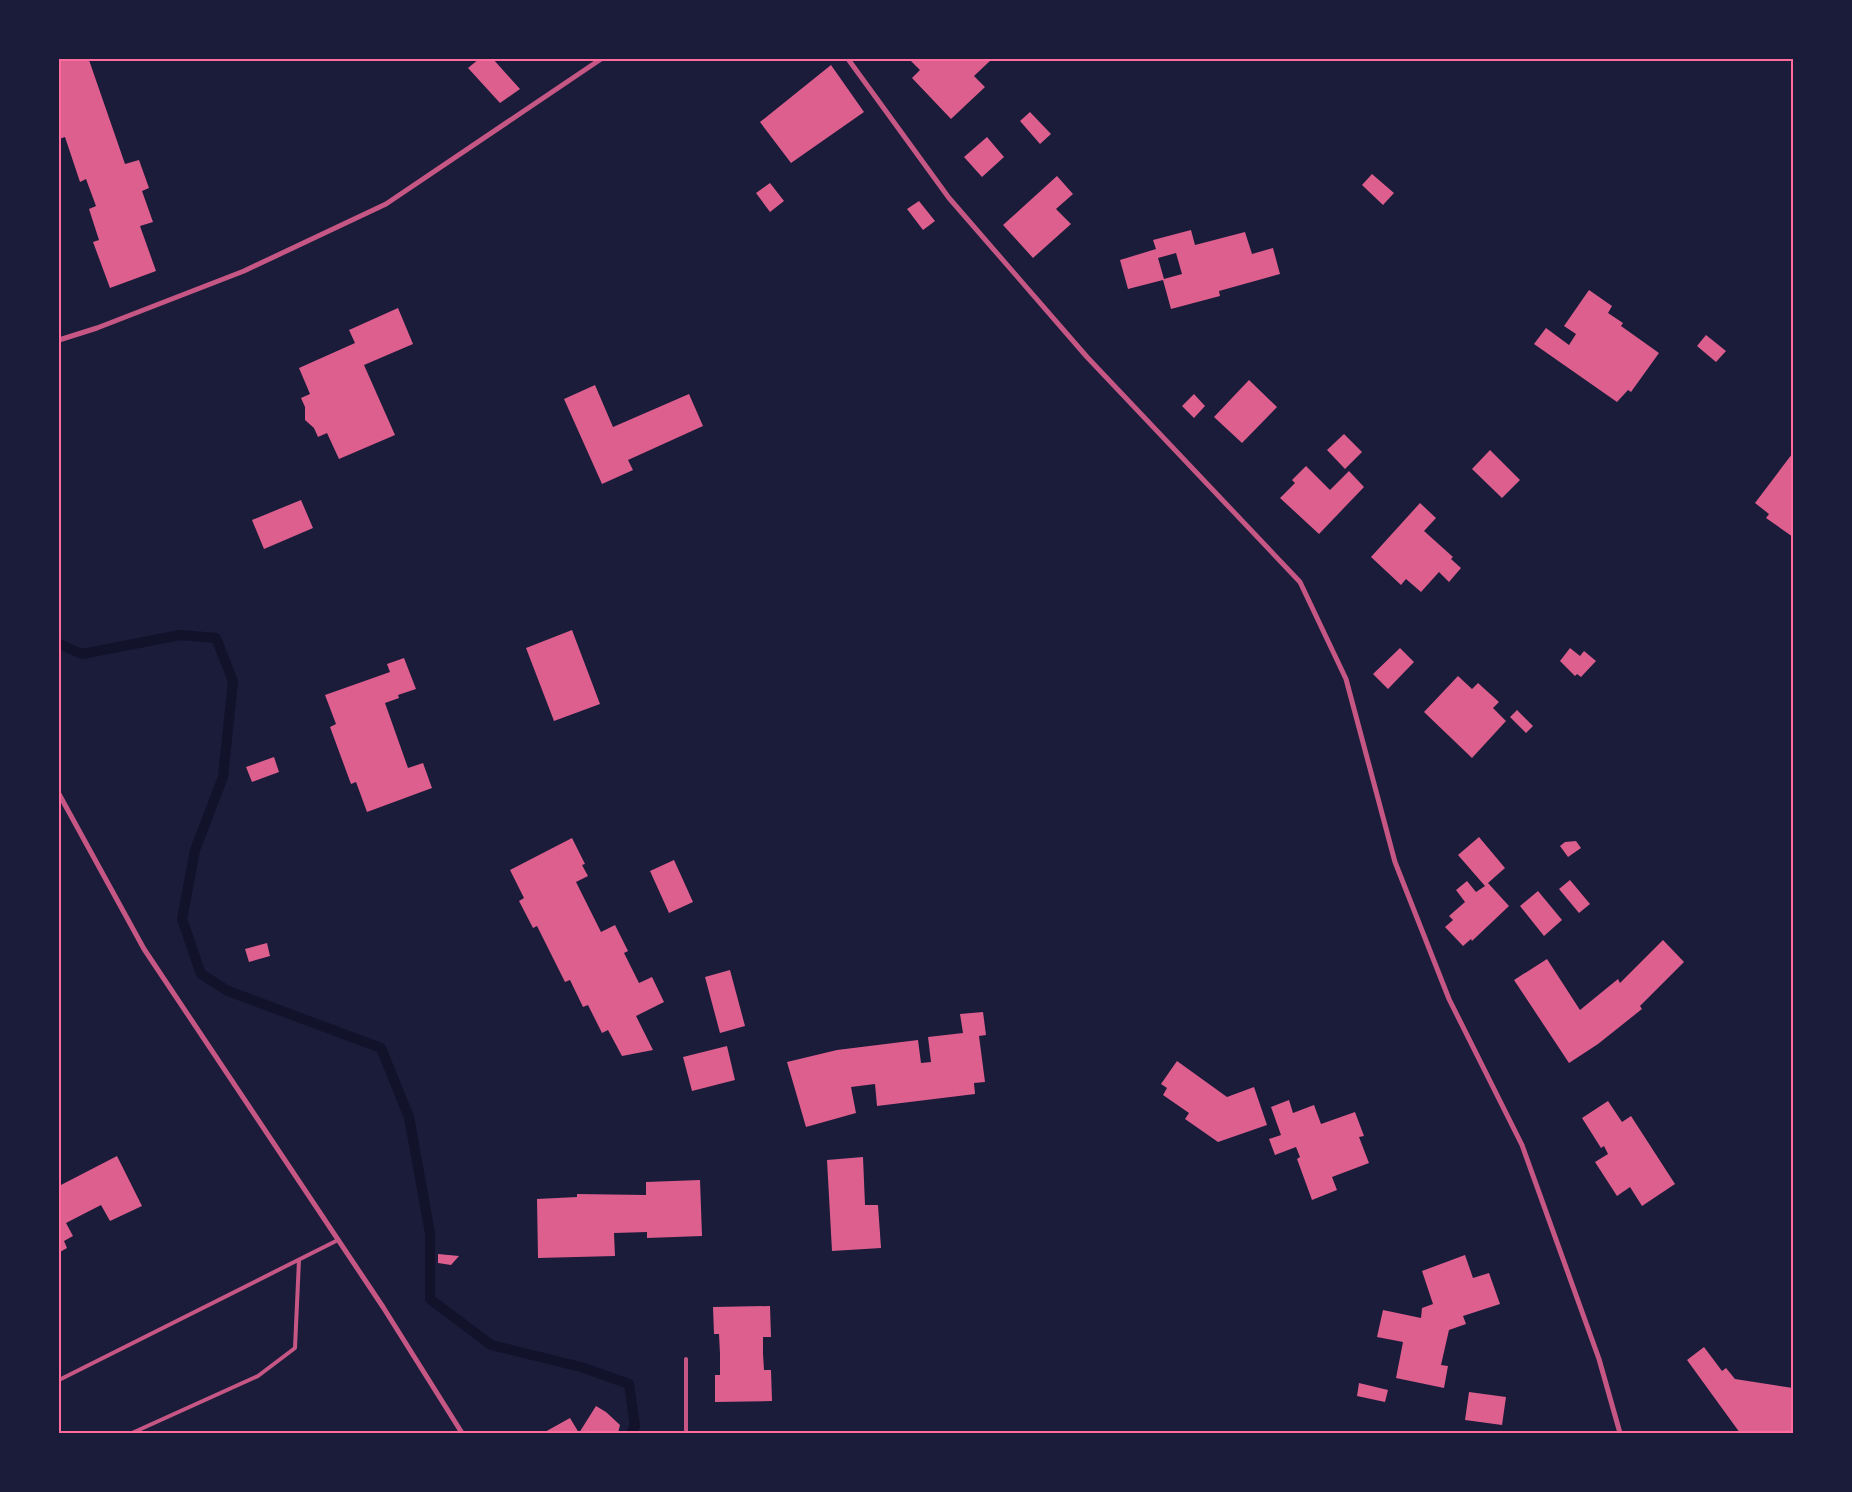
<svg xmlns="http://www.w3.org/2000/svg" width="1852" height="1492" viewBox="0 0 1852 1492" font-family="Barlow,sans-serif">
	<rect width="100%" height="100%" fill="#1b1b3a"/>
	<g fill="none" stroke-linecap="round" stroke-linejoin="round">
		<path stroke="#12122b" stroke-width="10" d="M59,644L82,654L180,635L216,638L233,681L223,777L195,850L182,919L201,974L228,991L381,1048L409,1117L430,1233V1299L491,1345L581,1367L629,1384L635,1426L631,1433"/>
	</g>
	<path fill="#dd5f8e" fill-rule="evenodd" d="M59,59L89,60L125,164L139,160L149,188L142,191L153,222L140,226L156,271L110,288L93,242L99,240L89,209L96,206L86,179L80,182L65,137L59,139Z
		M479,59H493L520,89L500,103L468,68Z
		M909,59H992L974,76L985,87L951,119L912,78L920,70Z
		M831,65L864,112L791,163L760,122Z
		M1030,112L1051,134L1040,144L1020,121Z
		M987,137L1004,157L982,177L964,157Z
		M1372,174L1394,193L1383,205L1362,185Z
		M1057,176L1073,194L1056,209L1071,224L1033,258L1003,225Z
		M770,183L784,201L770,212L756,193Z
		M919,201L935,221L923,230L907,209Z
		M1191,230L1195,245L1245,232L1252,254L1273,248L1280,274L1219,291L1220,296L1171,309L1163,280L1128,289L1120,260L1156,249L1153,240ZM1176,253L1182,274L1164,279L1158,258Z
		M1589,290L1612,306L1608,313L1623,323L1621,326L1659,353L1631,392L1628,390L1617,402L1534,344L1546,328L1569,345L1576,334L1564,326Z
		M398,308L413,344L364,365L395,435L339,459L327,433L318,437L314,428L305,420V407L301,398L310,394L299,368L355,343L349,330Z
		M1706,335L1726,351L1716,362L1697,346Z
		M1249,380L1277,407L1242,443L1214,417Z
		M595,385L613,427L689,394L703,426L628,460L633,470L602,484L564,399Z
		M1194,394L1205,406L1194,418L1182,406Z
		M1344,434L1362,452L1345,469L1327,450Z
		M1490,450L1520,480L1502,498L1472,469Z
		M1792,454L1793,455V537L1766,518L1769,514L1755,503Z
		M1306,466L1330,490L1349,471L1364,487L1319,534L1280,498L1295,483L1292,480Z
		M301,500L313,528L264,549L252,520Z
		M1420,503L1436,518L1424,531L1453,557L1451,559L1461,568L1449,582L1439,572L1421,592L1406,579L1401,585L1371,557Z
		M572,630L600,704L554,721L526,648Z
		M1400,648L1414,662L1388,689L1373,674Z
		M1570,648L1580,656L1584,651L1596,661L1581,677L1577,674L1575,676L1560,661Z
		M404,658L416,689L398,695L399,698L385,703L408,768L423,763L432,788L367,812L356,782L351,784L330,727L336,724L325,695L390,672L387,664Z
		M1458,676L1472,689L1478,683L1499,702L1493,708L1506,721L1472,758L1424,712Z
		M1517,710L1533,726L1526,733L1510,717Z
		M274,757L279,772L252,782L246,767Z
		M1479,837L1505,868L1488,883L1509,906L1472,941L1471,939L1463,946L1445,927L1453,920L1449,916L1465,902L1456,890L1467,881L1476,892L1485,886L1458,855Z
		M572,838L585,864L582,865L588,876L576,882L601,932L615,925L628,951L624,953L639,983L652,977L664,1002L636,1016L653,1050L622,1056L608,1030L602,1033L588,1005L583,1007L570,980L565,982L537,926L533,928L519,901L524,898L510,870Z
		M1576,841L1581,848L1568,857L1560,846L1565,842Z
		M674,860L693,902L669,913L650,871Z
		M1570,880L1590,904L1579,913L1559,889Z
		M1538,891L1562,920L1544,936L1520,906Z
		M1663,940L1684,962L1640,1006L1642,1009L1598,1044L1569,1063L1514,980L1547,959L1580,1010L1618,979L1620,983Z
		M267,943L270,956L249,962L245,949Z
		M730,970L745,1026L720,1033L705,977Z
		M983,1012L986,1035L979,1036L985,1082L974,1083L975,1094L877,1106L875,1084L851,1087L856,1113L806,1127L787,1062L837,1050L918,1040L921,1063L931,1062L928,1037L963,1033L960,1014Z
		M727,1046L735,1080L692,1091L683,1057Z
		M1177,1061L1227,1097L1254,1087L1267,1125L1218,1142L1185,1119L1189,1113L1163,1095L1167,1088L1161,1084Z
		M1289,1100L1293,1113L1314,1105L1321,1124L1355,1112L1364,1136L1359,1137L1369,1163L1332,1177L1337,1190L1312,1200L1297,1159L1300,1157L1296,1147L1275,1155L1269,1139L1281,1135L1271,1107Z
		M1608,1101L1622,1122L1631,1116L1675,1184L1642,1206L1630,1187L1617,1196L1595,1162L1608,1154L1604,1146L1601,1148L1582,1118Z
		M117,1156L142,1206L110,1221L101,1205L66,1223L73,1236L64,1241L67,1248L60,1252L59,1186Z
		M863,1157L865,1205H878L881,1248L832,1251L827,1160Z
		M700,1180L702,1236L647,1238V1232L614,1233L615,1256L538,1258L537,1199L577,1197V1194L646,1195V1182Z
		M438,1254L459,1256L451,1265L438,1263Z
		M1465,1255L1473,1278L1489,1273L1500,1304L1463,1316L1466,1324L1449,1330L1441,1365L1448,1366L1444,1388L1396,1378L1403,1342L1377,1337L1383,1310L1421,1318L1422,1308L1433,1304L1422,1271Z
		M770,1306L771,1337H763V1354L764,1370H771L772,1401L715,1402V1375H720V1354L719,1334H714L713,1307Z
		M1704,1347L1722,1371L1726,1368L1735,1379L1793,1388V1433H1740L1687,1360Z
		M1359,1383L1388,1390L1385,1402L1357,1396Z
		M1469,1392L1506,1397L1502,1425L1465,1420Z
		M596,1406L606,1412L620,1425L618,1433H543L570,1418L579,1433Z"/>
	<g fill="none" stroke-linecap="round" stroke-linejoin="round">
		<path stroke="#c65784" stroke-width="4" d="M686,1359V1433
			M59,1380L338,1240
			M132,1433L258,1376L295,1348L299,1260"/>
		<path stroke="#c65784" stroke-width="5" d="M848,59L949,198L1087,357L1300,582L1346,679L1395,862L1449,999L1522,1145L1599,1359L1620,1433
			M59,340L97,328L244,271L386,204L601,59
			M59,794L144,949L383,1307L462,1433"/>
	</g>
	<rect width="1852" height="1492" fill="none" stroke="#1b1b3a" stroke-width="120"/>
	<rect x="60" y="60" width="1732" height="1372" fill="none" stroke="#ff6b9d" stroke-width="2"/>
</svg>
